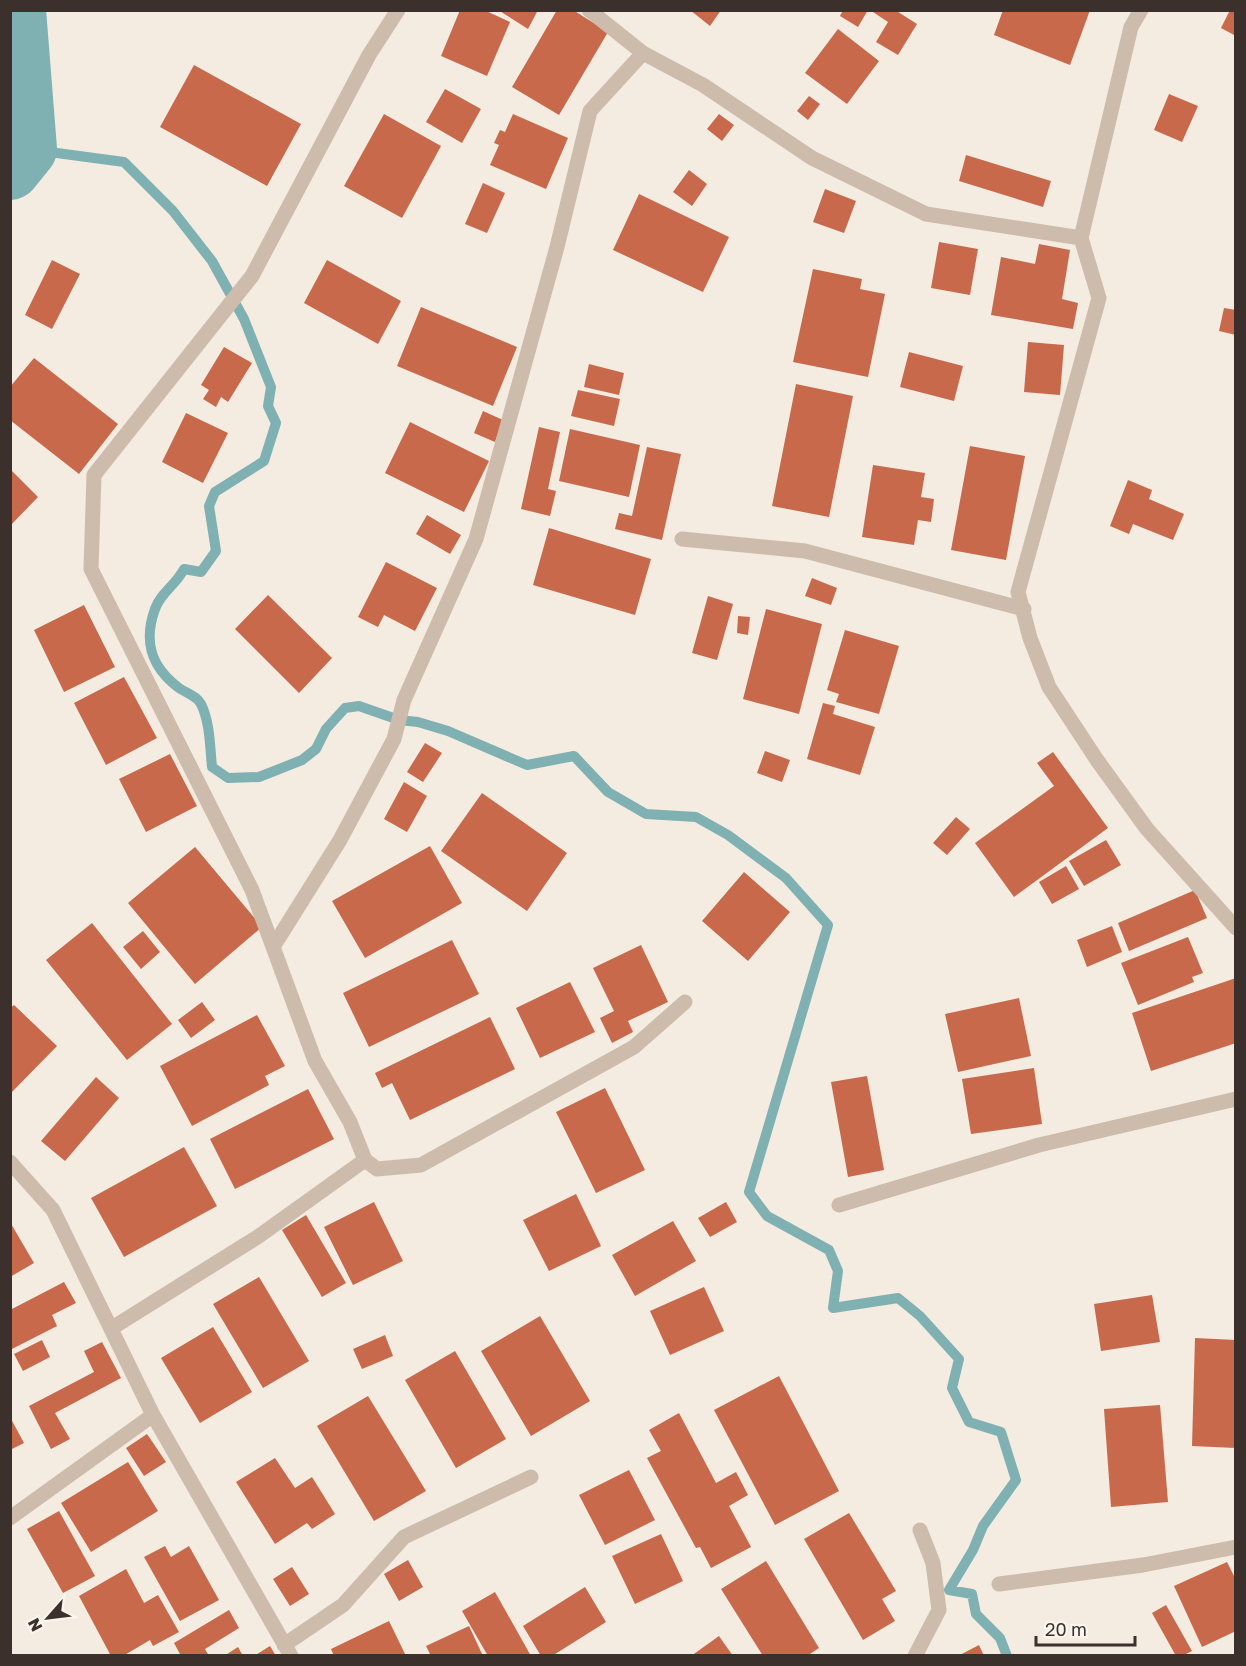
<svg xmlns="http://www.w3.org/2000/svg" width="1246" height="1666" viewBox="0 0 1246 1666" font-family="'Golos Text',sans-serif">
	<rect width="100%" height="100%" fill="#f4ebe1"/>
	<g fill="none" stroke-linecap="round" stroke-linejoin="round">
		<path stroke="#7fb0b2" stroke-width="10" d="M27,149L124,162L173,211L212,261L244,319L271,387L268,406L276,423L264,461L215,492L209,506L216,551L201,572L184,569C176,585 161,592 155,609C143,642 151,667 179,688C186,693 197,696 201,704C210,722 210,747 212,767L228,778L259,777L302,760L316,749L326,729L345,708L359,706L399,720L418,722L448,731L527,765L574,756L608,792L646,814L696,817L728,835L786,878L828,925L749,1192L767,1216L829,1250L838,1271L833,1308L898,1298L920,1316L959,1359L952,1388L969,1422L1001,1432L1016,1480L983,1526L973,1550L949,1590L972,1594L976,1614L1000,1638L1007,1656"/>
		<path stroke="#7fb0b2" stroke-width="60" d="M10,170L27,149L16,10"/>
	</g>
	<path fill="#c8694b" d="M460,10H484L510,22L487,76L441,56Z
		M498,10H538L528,29Z
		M557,10H573L608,32L559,115L512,87Z
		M690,10H721L710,26Z
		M843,10H868L858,27L840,16Z
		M870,10H895L917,24L898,55L876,42L888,22Z
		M1003,10H1090L1070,65L994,35Z
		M1230,10H1236V36L1221,28Z
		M838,29L879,61L847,104L805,73Z
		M194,65L301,124L267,186L160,127Z
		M445,89L481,109L462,143L426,122Z
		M1169,94L1198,106L1182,142L1154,130Z
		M809,96L820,104L808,120L797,111Z
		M384,114L441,146L402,218L344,186Z
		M513,114L568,138L546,189L490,165L499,145L494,143L500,130L505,132Z
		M719,114L734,125L722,141L707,129Z
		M966,155L1051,181L1043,207L959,181Z
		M689,170L707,184L692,206L673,192Z
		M483,183L505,193L487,233L465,224Z
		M825,189L856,201L844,233L813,222Z
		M639,194L729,237L703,292L613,250Z
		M939,242L978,249L970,295L931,288Z
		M1039,244L1070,250L1062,299L1078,303L1073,329L991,315L1001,257L1035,264Z
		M52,260L80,274L52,329L25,315Z
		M327,260L401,301L378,344L304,303Z
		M813,269L862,279L860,289L885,294L868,377L793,362Z
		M421,307L517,347L493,406L397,366Z
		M1224,308L1236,310V335L1219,331Z
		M1028,342L1064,345L1060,395L1024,392Z
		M224,347L252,363L228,402L221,397L216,407L203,399L209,390L201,385Z
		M909,352L963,366L954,401L900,387Z
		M34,358L118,424L79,474L10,420V387Z
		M589,364L624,373L619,395L584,387Z
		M796,384L853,396L829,517L772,506Z
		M578,390L620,399L614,426L571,416Z
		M483,411L503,420L495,442L474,433Z
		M186,413L228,433L203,483L162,462Z
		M410,422L489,461L464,512L385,473Z
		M539,427L560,432L548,489L556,491L550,516L521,509Z
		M570,429L640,445L629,497L559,481Z
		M970,446L1025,456L1006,560L951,550Z
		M647,447L681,454L662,540L615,529L619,513L632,516Z
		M873,465L925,473L921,497L934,499L931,522L918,520L914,545L862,537Z
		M12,471L38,497L10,526V472Z
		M1128,480L1152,490L1149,499L1184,514L1173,540L1133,524L1129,534L1110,526Z
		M427,515L461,535L450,554L416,534Z
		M549,528L651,559L635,615L533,585Z
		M386,562L437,588L415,631L384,615L378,627L358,617Z
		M812,578L837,588L831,605L805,596Z
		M268,595L332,658L299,693L235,629Z
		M708,596L733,604L717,660L692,653Z
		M84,605L115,667L64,692L34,630Z
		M766,609L822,624L799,714L743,699Z
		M738,616L750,617L748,635L737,633Z
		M845,630L899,646L879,714L836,702L839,694L827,690Z
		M124,677L157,738L106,765L74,703Z
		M823,703L835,706L833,714L875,727L860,775L807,759Z
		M425,743L442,753L423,782L407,772Z
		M765,751L790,760L782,782L757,773Z
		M1053,752L1108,828L1014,897L975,843L1054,786L1037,763Z
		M170,754L197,806L146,832L119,779Z
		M404,782L427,796L407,832L384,819Z
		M482,793L567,853L527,911L441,851Z
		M956,817L970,829L947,855L933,843Z
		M1106,840L1121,865L1084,886L1069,861Z
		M430,846L462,903L365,958L332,901Z
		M195,847L262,927L195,984L128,903Z
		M1066,866L1079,889L1052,904L1039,882Z
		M744,872L790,912L748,961L702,921Z
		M1195,890L1207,918L1129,951L1118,923Z
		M92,923L172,1024L127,1060L46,960Z
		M1112,926L1122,952L1087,967L1077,940Z
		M143,931L160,952L141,969L123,947Z
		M1188,937L1203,973L1192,977L1194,982L1138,1005L1121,963Z
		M452,940L479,994L369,1047L343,993Z
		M641,945L668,1002L628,1021L633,1032L612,1043L600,1018L614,1011L593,968Z
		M1236,978V1043L1151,1071L1132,1013Z
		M570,982L595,1032L540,1058L516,1008Z
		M1019,998L1031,1056L958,1072L945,1014Z
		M202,1002L215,1020L191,1038L178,1020Z
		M14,1005L57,1046L10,1094V1008Z
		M257,1015L285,1066L265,1076L269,1085L192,1126L160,1066Z
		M490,1017L515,1069L410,1120L392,1083L382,1088L375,1073Z
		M1034,1068L1042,1124L971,1134L962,1079Z
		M867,1076L884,1170L848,1177L831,1082Z
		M96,1077L119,1098L65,1161L41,1141Z
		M605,1088L645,1170L596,1193L556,1112Z
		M308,1089L334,1139L235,1189L210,1139Z
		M184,1147L217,1206L124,1257L91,1198Z
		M576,1194L601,1246L549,1271L523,1220Z
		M374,1202L403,1261L353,1285L324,1227Z
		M726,1202L737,1222L710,1237L698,1218Z
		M306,1215L346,1283L322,1297L282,1230Z
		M673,1221L696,1261L635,1296L612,1255Z
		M10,1222L34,1263L10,1277Z
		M259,1277L309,1361L263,1388L213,1304Z
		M64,1282L76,1303L52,1315L57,1326L10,1350V1310Z
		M704,1287L724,1331L670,1355L650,1311Z
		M1152,1295L1160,1342L1101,1351L1094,1304Z
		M540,1316L590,1401L531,1436L481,1351Z
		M213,1327L252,1392L200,1423L161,1358Z
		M385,1335L393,1356L362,1369L353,1349Z
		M1195,1338L1236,1340V1448L1192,1446Z
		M42,1340L50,1357L23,1371L14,1354Z
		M102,1342L121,1378L55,1413L70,1439L51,1449L29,1406L94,1372L84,1351Z
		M455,1351L506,1439L456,1468L405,1380Z
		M779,1376L839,1491L775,1525L714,1410Z
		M368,1396L426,1491L374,1521L317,1426Z
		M1160,1405L1168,1502L1111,1507L1104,1409Z
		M679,1413L716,1483L736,1472L748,1495L729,1506L751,1547L711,1568L700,1547L696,1548L647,1458L661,1451L649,1430Z
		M10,1417L24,1443L10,1450Z
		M147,1434L166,1462L144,1476L126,1448Z
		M275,1458L295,1488L312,1477L335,1514L312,1529L307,1523L275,1544L236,1482Z
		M128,1462L158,1511L91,1552L61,1503Z
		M629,1470L655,1520L605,1545L579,1495Z
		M59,1511L95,1576L63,1593L27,1529Z
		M849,1513L896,1591L882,1599L895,1621L863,1640L804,1539Z
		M661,1534L683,1581L635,1604L612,1556Z
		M165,1546L171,1557L189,1546L219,1600L180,1621L144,1557Z
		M408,1560L423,1587L399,1601L384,1574Z
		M766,1561L819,1648L807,1656H763L721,1589Z
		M1227,1562L1236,1580V1631L1202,1647L1174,1586Z
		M292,1567L309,1594L290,1606L273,1579Z
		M126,1569L144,1603L158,1595L179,1632L153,1646L150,1640L123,1656H111L79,1596Z
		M585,1587L606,1622L552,1656H541L523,1626Z
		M495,1592L531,1656H488L462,1611Z
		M1166,1605L1192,1651L1182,1656H1176L1152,1613Z
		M229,1610L239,1628L205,1649L209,1656H181L174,1643Z
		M389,1621L406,1656H334L331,1649Z
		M469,1626L483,1656H431L426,1646Z
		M719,1636L733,1656H691Z
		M979,1645L984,1656H958Z
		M270,1646L276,1656H254Z
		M238,1647L243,1656H224Z"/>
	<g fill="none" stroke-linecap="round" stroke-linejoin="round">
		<path stroke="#cdbbac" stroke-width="15" d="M589,10L643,53L703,85L812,158L926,214L1081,238
			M1141,10L1131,27L1081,238L1099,298L1018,592L1030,638L1049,687L1097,760L1147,829L1236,928
			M682,539L805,551L1024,609
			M273,947L340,840L394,739L404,700L476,539L557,247L590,111L643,53
			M365,1160L350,1122L315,1061L252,890L91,569L94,475L252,276L369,55L398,10
			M10,1162L53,1210L153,1415L291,1656
			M839,1205L1039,1145L1236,1099
			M112,1328L259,1236L365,1160L377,1169L421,1165L634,1047L685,1002
			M10,1518L153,1415
			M999,1584L1143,1565L1236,1547
			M284,1645L343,1605L404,1537L531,1477
			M915,1656L939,1610L933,1563L920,1530"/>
	</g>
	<rect width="1246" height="1666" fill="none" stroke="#3b302b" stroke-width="24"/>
	<g transform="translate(48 1618) rotate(242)" stroke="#fbf5ee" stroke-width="4.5" paint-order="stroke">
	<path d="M0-4.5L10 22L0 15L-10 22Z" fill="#3b302b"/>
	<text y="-9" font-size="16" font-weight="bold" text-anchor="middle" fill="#3b302b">N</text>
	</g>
	<path d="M1036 1636v9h99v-9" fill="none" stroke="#3b302b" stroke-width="3"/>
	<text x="1045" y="1636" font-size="18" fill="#3b302b" stroke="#fbf5ee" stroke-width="4.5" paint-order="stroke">20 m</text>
</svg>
